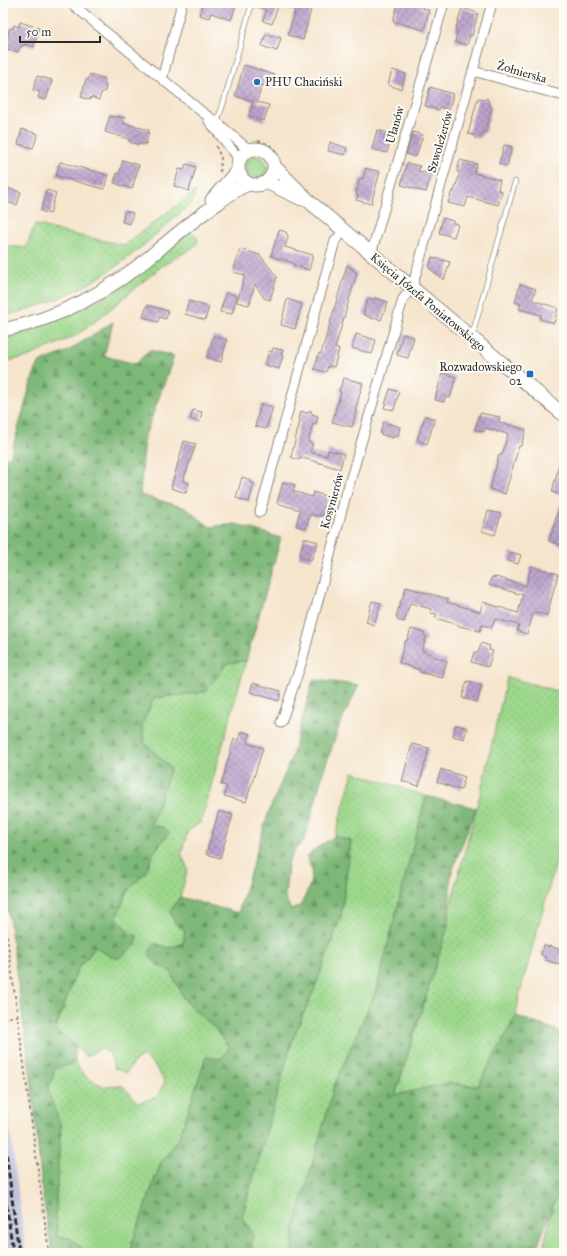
<svg xmlns="http://www.w3.org/2000/svg" width="567" height="1256" viewBox="0 0 567 1256" font-family="'IM FELL Great Primer',serif">
	<defs>
		<pattern id="grass-dots" width="8" height="8" patternUnits="userSpaceOnUse"><rect width="8" height="8" fill="#9dd88c"/><path d="M2 2h.1M6 6h.1" fill="none" stroke="#87ba79" stroke-width="1.8" stroke-linecap="round"/></pattern>
		<pattern id="forest-firs" width="22" height="20" patternUnits="userSpaceOnUse"><rect width="22" height="20" fill="#7eb878"/><path d="M5 1l3.5 6h-7zM16 11l3.5 6h-7z" fill="#679663"/></pattern>
		<pattern id="building-cross-hatch" width="8" height="8" patternUnits="userSpaceOnUse"><rect width="8" height="8" fill="#bca4ce"/><path d="M0 0l8 8M0 8l8-8" fill="none" stroke="#9986a7"/></pattern>
	</defs>
	<rect width="100%" height="100%" fill="#fdfcf7"/>
	<filter id="ink" filterUnits="userSpaceOnUse"><feTurbulence type="fractalNoise" baseFrequency=".025" numOctaves="2"/><feDisplacementMap in="SourceGraphic" scale="8" xChannelSelector="R" yChannelSelector="G"/><feConvolveMatrix kernelMatrix="1 2 1 2 8 2 1 2 1" color-interpolation-filters="sRGB"/></filter>
	<filter id="wash" filterUnits="userSpaceOnUse"><feTurbulence type="fractalNoise" baseFrequency=".012" numOctaves="4" result="noise"/><feDisplacementMap in="SourceGraphic" scale="16" xChannelSelector="R" yChannelSelector="G"/><feGaussianBlur stdDeviation="0.9" result="paint"/><feColorMatrix in="noise" values="0 0 0 0 0 0 0 0 0 0 0 0 0 0 0 0 0 1.4 0 .05"/><feComposite in="paint" operator="in"/></filter>
	<g filter="url(#wash)">
		<rect width="100%" height="100%" fill="#f6e5cd"/>
		<path fill="#c0c2dd" d="M3,1076L26,1253H3Z"/>
		<path fill="url(#grass-dots)" stroke="#64825c" d="M245 167a11 11 0 1 1 22 0a11 11 0 1 1-22 0Z
			M196,191L192,203C165,226 139,251 109,271C77,293 41,307 3,316V248L8,246L26,248L35,224L66,233L124,245Z
			M189,233C197,234 201,241 194,247L162,266L92,324L75,336L27,357L3,362V336C49,326 93,306 131,279C150,266 168,249 186,235Z
			M246,661L201,822L188,831L181,854L188,869L180,897L170,912L175,923L185,931L183,943L170,948L154,943L156,964L171,972L186,1002L215,1028L229,1048L221,1060L206,1057L179,1138L161,1162L132,1243L130,1253H87L70,1238L57,1237L56,1199L48,1091L55,1069L75,1063L87,1078L105,1087L123,1086L138,1103L156,1097L165,1082L154,1065L143,1056L134,1062L126,1073L114,1068L110,1053L100,1048L86,1057L75,1045L55,1030L78,968L96,947L104,953L130,933L116,919L129,888L146,872L153,854L168,832L165,828L151,825L171,768L144,742L142,724L154,698L205,692L229,662Z
			M507,677L564,693V833L519,996L516,1016L478,1086L448,1083L395,1096L448,926L449,910L480,795Z
			M353,772L426,796L376,991L334,1086L294,1229L293,1253H250L254,1235L242,1217L292,1041L316,985L341,916L351,841L335,836Z
			M564,1185V1253H542L553,1205Z"/>
		<path fill="url(#forest-firs)" stroke="#547252" d="M113,322L104,356L136,364L149,350L174,356L145,436L140,495L186,508L210,527L236,524L281,538L246,661L228,663L205,692L154,698L142,724L144,742L171,768L151,825L165,828L169,832L153,854L146,872L129,888L116,918L130,933L137,935L136,945L118,959L104,953L96,947L78,968L55,1030L75,1045V1063L55,1069L48,1091L61,1126L56,1199L57,1237L70,1238L87,1252L52,1253L42,1191L33,1093L3,874V456L10,458L32,379L39,363L68,351Z
			M313,680L359,685L340,724L323,773L305,839L295,850L288,863L285,897L291,910L301,905L310,885L312,871L307,857L315,849L335,836L351,841L341,916L316,985L292,1041L242,1217L254,1235L250,1253H130L132,1243L161,1162L179,1138L206,1057L221,1059L229,1048L215,1028L186,1002L171,972L156,964L149,954L154,943L170,948L183,943L185,931L175,923L170,912L180,897L238,913L269,811L292,756Z
			M426,796L476,808L451,874L448,926L395,1095L448,1083L478,1086L516,1016L564,1033V1185L553,1205L535,1253H293L294,1229L334,1086L376,991Z"/>
		<g id="blocks">
			<path fill="url(#building-cross-hatch)" d="M203,3H237L231,20L211,13L209,18L199,15Z
				M256,3H279L272,24L263,21L266,10L255,7Z
				M279,3H304L312,5L303,40L288,35L295,10L278,5Z
				M398,3H423L422,8L429,10L424,30L393,21Z
				M462,8L478,13L472,36L470,35L467,45L455,42L457,32L455,31Z
				M20,22L39,28L34,47L25,44L24,46L22,45L18,52L4,48L10,28L13,29L14,25L19,27Z
				M266,34L281,38L277,51L262,46Z
				M244,65L275,75L271,88L262,85L257,102L269,105L264,121L249,116L253,101L235,96Z
				M392,70L406,74L401,89L388,85Z
				M90,74L105,79L104,82L106,86L105,91L101,93L99,100L91,97L90,100L81,97L86,79L88,80Z
				M37,76L52,80L46,100L38,98L40,92L33,90Z
				M430,87L453,94L449,110L440,107L439,110L425,106Z
				M478,98L484,100L487,98L490,104V107H492L485,133H482V136L476,139L474,135L468,134Z
				M110,116L117,118V116L125,118L123,123L149,130L146,144L141,143L140,145L129,142V139L105,132Z
				M22,129L38,134L33,148L18,144Z
				M377,130L392,134L387,153L372,149Z
				M413,132L423,135L416,157L406,154Z
				M330,142L347,148L345,155L328,151Z
				M504,145L512,147L507,166L499,164Z
				M123,160L139,165L132,189L114,183L117,173L119,174Z
				M460,160L477,164L474,173L500,180L498,190L502,191L498,205L468,197L465,207L448,203L452,191L454,192L460,172H457Z
				M60,162L108,175L104,189L56,176Z
				M407,163L420,166L418,171L431,174L426,192L401,185Z
				M186,164L196,167L189,191L174,186L179,169L184,170Z
				M366,168L380,172L371,204L356,200L358,195L356,194L360,178L363,179Z
				M3,187L21,192L17,205L3,201Z
				M47,190L56,193L50,214L41,211Z
				M125,211L133,213L130,224L122,222Z
				M443,218L453,221V223L458,224L454,237L439,233Z
				M279,230L286,232L288,237L285,247L313,255L309,270L293,265L294,263L271,256Z
				M240,249L260,255L277,277L270,300L264,298L255,284L249,305L237,302L245,275L233,272Z
				M432,257L450,262L444,280L429,268Z
				M347,265L357,273L335,348L339,349L334,367L328,366L326,372L314,369L319,353L321,354Z
				M520,284L536,289L532,300L558,308L554,323L540,319L541,315L519,309L521,304L515,302Z
				M226,293L237,296L232,314L220,312Z
				M368,298L374,300L375,298L388,302L381,320L376,318L373,319L363,314Z
				M287,299L302,304L295,329L281,325Z
				M189,301L209,307L205,320L185,314Z
				M147,305L168,311L166,319L159,317L158,322L143,317Z
				M356,334L376,340L372,354L352,348Z
				M403,334L414,337L408,358L397,355Z
				M213,336L227,340L221,362L207,358Z
				M273,348L283,350L281,355H283L279,369L265,365L269,351L272,352Z
				M442,373L456,377L450,398L445,397L444,402L435,400Z
				M344,378L363,383L355,411H356L352,427L332,422L341,392L339,391Z
				M390,389L399,392L394,410L384,408Z
				M261,404L273,407L266,429L255,426Z
				M193,410L202,412L200,422L190,419Z
				M311,410L312,414L318,416L316,425L313,424L308,442L313,444L310,452L327,456L328,450L344,454L340,469L300,457L299,460L291,457L300,421L299,420L301,411L307,413Z
				M480,413L500,417L499,422L526,430L521,446H519L505,494L490,489L499,455H502L508,434L485,428L484,432L475,429Z
				M425,416L435,419L427,444L417,440Z
				M383,422L400,427L398,437L394,435L393,438L380,434Z
				M184,441L196,444L183,481L189,483L186,493L171,488Z
				M561,458H564V495L552,492Z
				M242,477L251,480L250,482L254,483L249,502L236,498Z
				M283,482L295,485L293,491L312,497L313,492L329,497L323,516L318,515L316,516L310,514L306,528L296,526L300,510L277,503Z
				M562,499H564V546L549,541Z
				M488,511L501,514L495,535L482,531Z
				M304,538L318,542L311,560L299,557Z
				M511,552L521,555L518,564L508,561Z
				M531,566L558,574L547,615L534,612L527,634L517,631L519,625L495,619L492,627L482,625L480,631L459,626V625L435,618L437,614L430,613L431,609L410,603L404,622L397,620L398,617H396L401,600H402L406,587L448,599L447,602L480,612L483,602L518,613L523,595L489,585L492,577L496,578V577L526,586Z
				M372,601L381,603L374,625L366,622Z
				M411,629L424,633V636L426,637L422,651L433,655L432,656L447,661L442,678L419,672L420,670L399,663L405,641H407Z
				M481,643L490,646L489,650L493,651L488,667L471,662L474,652L478,653Z
				M467,681L482,685L477,702L462,698Z
				M253,683L281,691L279,701L250,692Z
				M456,725L467,728L464,739L453,736Z
				M241,731L250,734L247,743L263,748L246,802L224,796L227,786L221,785L234,739L238,740Z
				M412,744L429,748L419,786L402,781Z
				M441,769L465,777L461,790L437,782Z
				M219,811L233,815L220,858L206,854Z
				M544,945L549,947V946L563,950L559,964L545,960L546,957L541,955Z"/>
		</g>
	</g>
	<g filter="url(#ink)">
		<use href="#blocks" fill-opacity="0" stroke="#90887c" stroke-width="1"/>
		<g fill="none" stroke-linecap="round" stroke-linejoin="round">
			<defs>
				<path id="lane" d="M214,122L218,118L222,108L252,3
					M472,336L515,182"/>
				<path id="street" d="M71,3L202,112L219,124L244,146L251,149
					M473,71L564,96
					M162,79L182,3
					M209,121L236,155L238,161
					M371,254L444,3
					M260,512L335,241L344,231
					M281,723L302,661L344,502L403,299L412,288L492,3"/>
				<path id="secondary" d="M238 167a18 18 0 1 1 36 0a18 18 0 1 1-36 0Z
					M274,166L311,203L564,415
					M266,182L302,199
					M212,200L238,170
					M3,330C61,318 114,288 158,250C178,233 196,218 218,203C227,196 237,188 249,184"/>
			</defs>
			<use href="#lane" stroke="#90887c" stroke-width="6"/>
			<use href="#street" stroke="#90887c" stroke-width="11"/>
			<use href="#secondary" stroke="#90887c" stroke-width="15"/>
			<path stroke="#90887c" stroke-width="2" stroke-dasharray="3 3" stroke-linecap="butt" d="M258,141C267,143 273,146 278,155
				M216,146L221,158L220,173
				M3,906L49,1253
				M3,1018L18,1016"/>
			<use href="#lane" stroke="#fff" stroke-width="4.5"/>
			<use href="#street" stroke="#fff" stroke-width="9"/>
			<use href="#secondary" stroke="#fff" stroke-width="13"/>
			<path stroke="#2b2b2b" stroke-width="3" stroke-dasharray="6 3" stroke-linecap="butt" d="M3,1128L19,1253
				M3,1178L13,1253
				M3,1252V1253"/>
		</g>
	</g>
	<g fill="#1f6fb2" stroke="#fdfcf7" stroke-width="1.5">
		<circle cx="257" cy="82" r="4"/>
		<rect x="526" y="370" width="8" height="8" rx="2"/>
	</g>
	<g text-anchor="middle" stroke-width="4" stroke-linejoin="round" paint-order="stroke">
		<g font-size="12" fill="#2b2b2b" stroke="#fdfcf7">
			<text transform="translate(522 72) rotate(16)" y="4">Żołnierska</text>
			<text transform="translate(395 125) rotate(-74)" y="4">Ułanów</text>
			<text transform="translate(440 142) rotate(-74)" y="4">Szwoleżerów</text>
			<text transform="translate(428 302) rotate(40)" y="4">Księcia Józefa Poniatowskiego</text>
			<text transform="translate(332 501) rotate(-74)" y="4">Kosynierów</text>
		</g>
		<g font-size="12" fill="#2b2b2b" stroke="#fdfcf7" text-anchor="start">
			<text x="265" y="86">PHU Chaciński</text>
			<text x="522" y="371" text-anchor="end">Rozwadowskiego<tspan x="522" dy="14">02</tspan></text>
		</g>
	</g>
	<rect width="567" height="1256" fill="none" stroke="#fdfcf7" stroke-width="16"/>
	<path d="M20 36v6h80v-6" fill="none" stroke="#2b2b2b" stroke-width="2"/>
	<text x="26" y="36" font-size="12" fill="#2b2b2b" stroke="#fdfcf7" stroke-width="3" paint-order="stroke">50 m</text>
</svg>
